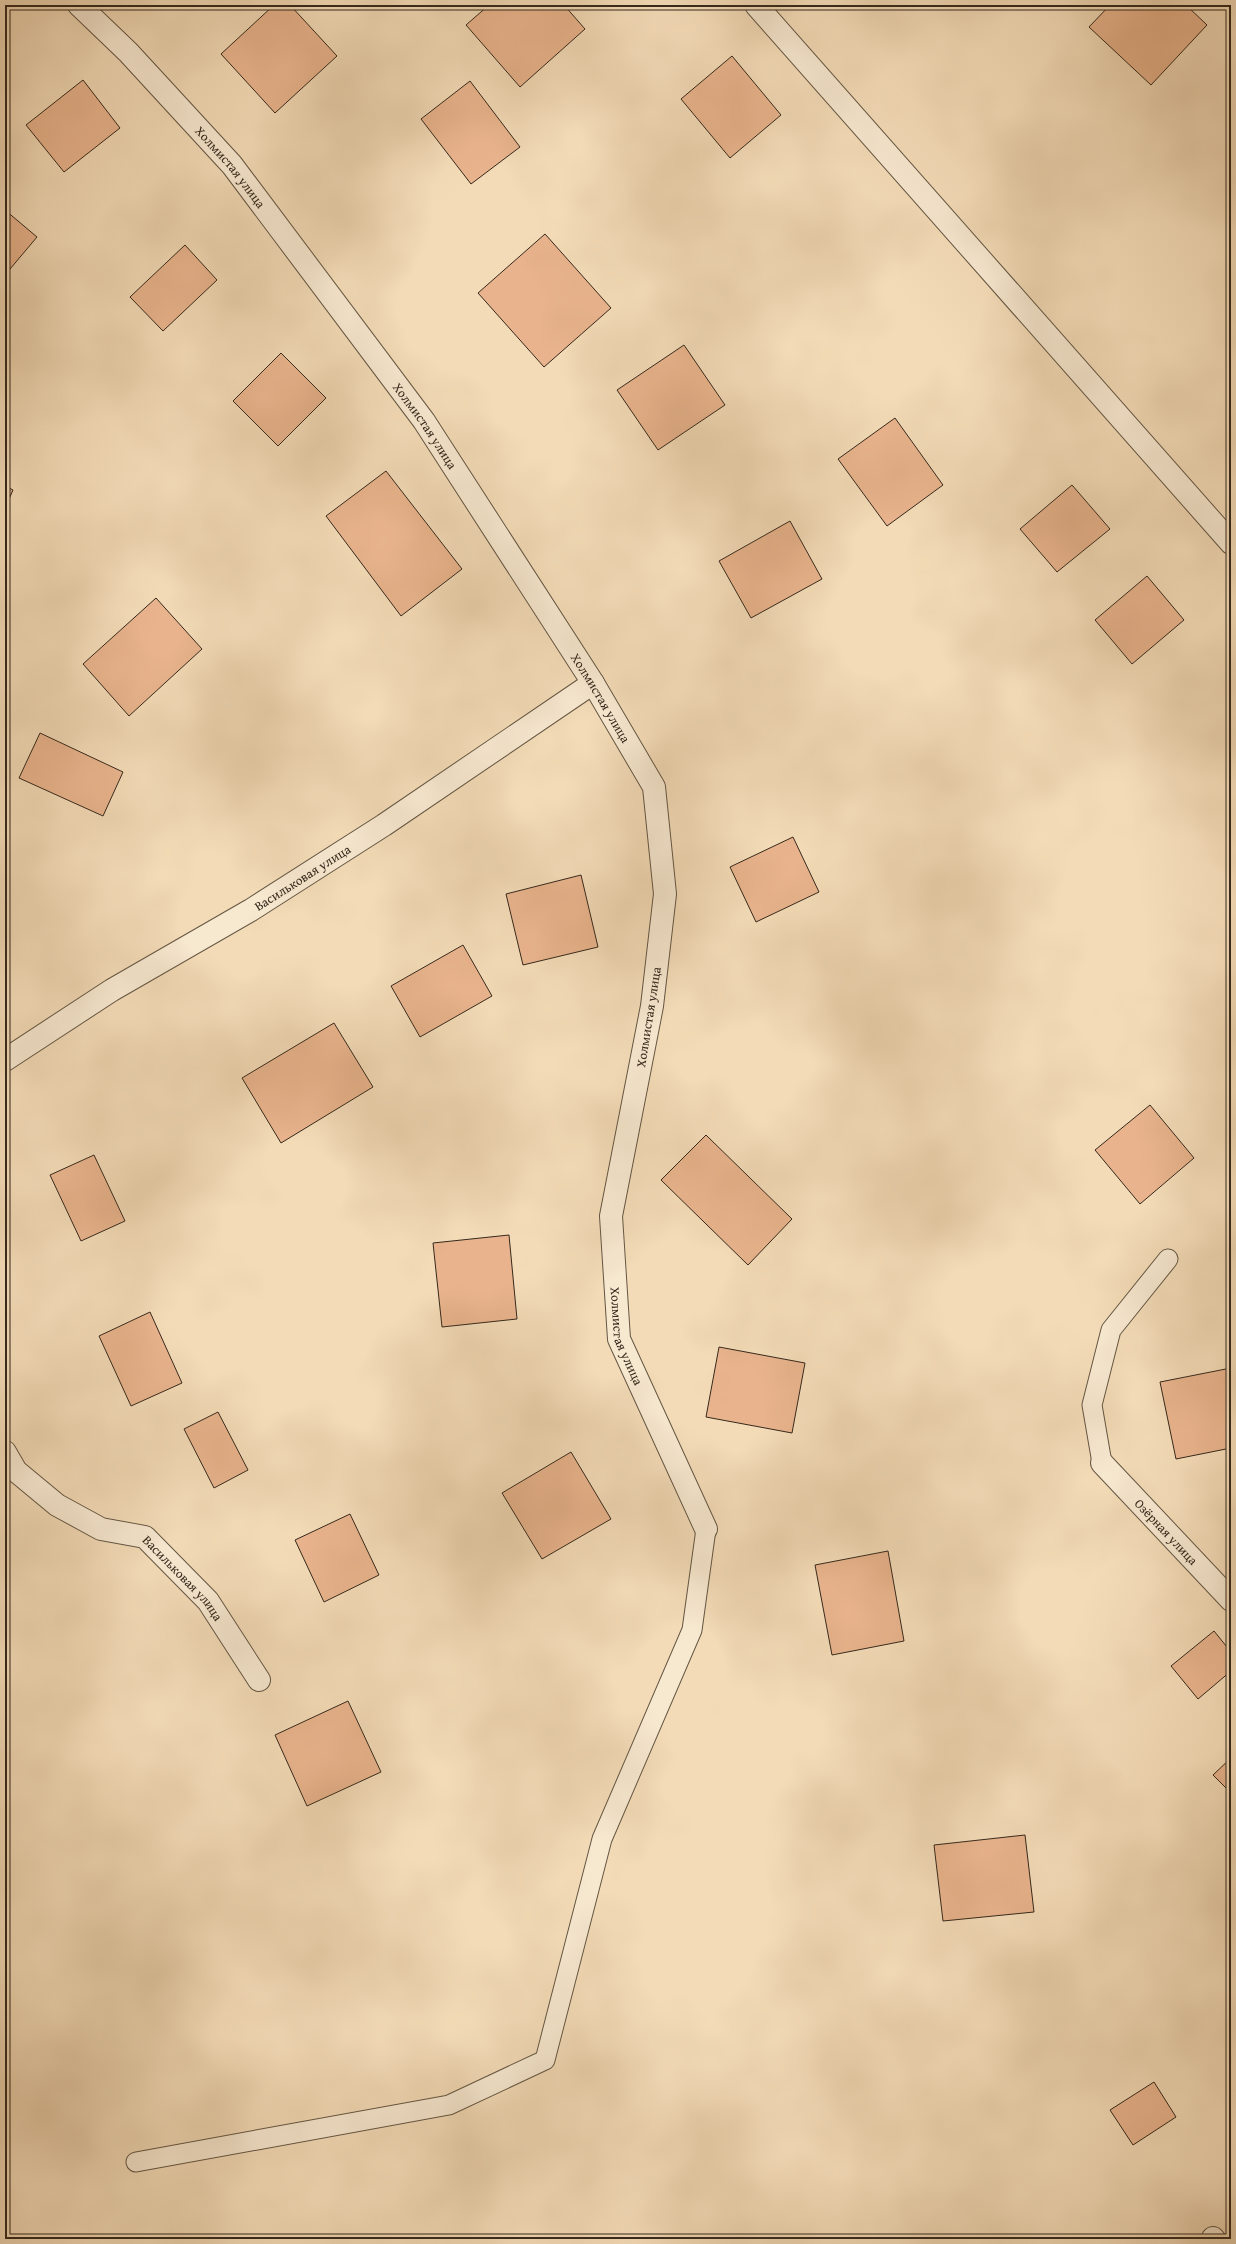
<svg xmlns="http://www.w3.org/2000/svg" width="1236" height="2244" viewBox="0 0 1236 2244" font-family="'Gentium Book Plus',serif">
	<rect width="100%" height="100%" fill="#f3dbb7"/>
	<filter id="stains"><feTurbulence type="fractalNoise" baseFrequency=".005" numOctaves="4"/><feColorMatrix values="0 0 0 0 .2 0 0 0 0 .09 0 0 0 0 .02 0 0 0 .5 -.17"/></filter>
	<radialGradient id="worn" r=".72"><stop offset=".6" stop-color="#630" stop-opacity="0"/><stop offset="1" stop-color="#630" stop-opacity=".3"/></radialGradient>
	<path fill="#e9b48d" stroke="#35291c" d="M274,5H290L337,56L275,113L221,54Z
		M489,5H564L585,29L520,87L466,25Z
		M1110,5H1186L1207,25L1151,85L1089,27Z
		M732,56L781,115L730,158L681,99Z
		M83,80L120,128L64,172L26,125Z
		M470,81L520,147L471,184L421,119Z
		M5,210L37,237L5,275Z
		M545,234L611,308L544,367L478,293Z
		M185,245L217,280L163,331L130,297Z
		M684,345L725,405L658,450L617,390Z
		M281,353L326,398L278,446L233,401Z
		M895,418L943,485L887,526L838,459Z
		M386,471L462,569L401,616L326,516Z
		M1072,485L1110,529L1057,572L1020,529Z
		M5,486L13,490L5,508Z
		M790,521L822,579L751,618L719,561Z
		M1147,576L1184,620L1132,664L1095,620Z
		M156,598L202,649L129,716L83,664Z
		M40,733L123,772L103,816L19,778Z
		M793,837L819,892L756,922L730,867Z
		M581,875L598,947L523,965L506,894Z
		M463,945L492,996L420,1037L391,986Z
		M334,1023L373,1087L281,1143L242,1078Z
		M1150,1105L1194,1158L1140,1204L1095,1150Z
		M706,1135L792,1219L748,1265L661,1180Z
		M94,1155L125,1221L81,1241L50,1175Z
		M509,1235L517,1319L442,1327L433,1243Z
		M150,1312L182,1383L131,1406L99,1336Z
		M719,1347L805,1363L792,1433L706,1417Z
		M1231,1368V1448L1176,1459L1160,1382Z
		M218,1412L248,1470L214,1488L184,1429Z
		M571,1452L611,1519L542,1559L502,1493Z
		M350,1514L379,1575L324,1602L295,1540Z
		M888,1551L904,1641L832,1655L815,1565Z
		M1214,1631L1231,1652V1671L1198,1699L1171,1666Z
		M348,1701L381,1772L307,1806L275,1735Z
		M1231,1758V1793L1213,1775Z
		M1025,1835L1034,1912L943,1921L934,1845Z
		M1154,2082L1176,2117L1133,2145L1110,2110Z"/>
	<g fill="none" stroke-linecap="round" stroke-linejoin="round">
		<defs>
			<path id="service" d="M1102,1463L1092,1405L1111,1330L1168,1259
				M136,2162L449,2105L545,2060L602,1839L692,1630L706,1529"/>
			<g id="minor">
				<path id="s1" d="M79,5L128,52L232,165L424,421L593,683L654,787L665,894L652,1006L611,1216L619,1339L706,1529"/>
				<path d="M756,5L1231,543"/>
				<path id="s2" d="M5,1060L112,990L251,910L384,825L593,683"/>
				<path id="s3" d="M5,1452L16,1471L57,1505L101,1529L145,1537L208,1601L259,1680"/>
				<path id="s4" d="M1102,1463L1231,1600"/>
				<path d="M1213,2238L1214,2239"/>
			</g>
		</defs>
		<use href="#service" stroke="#645643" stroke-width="21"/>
		<use href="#minor" stroke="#645643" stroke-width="24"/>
		<use href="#service" stroke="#f7e8d0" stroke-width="19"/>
		<use href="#minor" stroke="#f7e8d0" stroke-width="22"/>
	</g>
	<g text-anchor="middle" stroke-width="4" stroke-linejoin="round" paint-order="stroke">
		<g font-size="13" fill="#35291c" stroke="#f7e8d0">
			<text dy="5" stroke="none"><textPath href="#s1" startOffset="222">Холмистая улица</textPath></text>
			<text dy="5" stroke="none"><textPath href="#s1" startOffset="546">Холмистая улица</textPath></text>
			<text dy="5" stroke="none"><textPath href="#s1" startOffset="870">Холмистая улица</textPath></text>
			<text dy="5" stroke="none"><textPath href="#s2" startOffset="349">Васильковая улица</textPath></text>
			<text transform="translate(648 1017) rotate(-81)" y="5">Холмистая улица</text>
			<text dy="5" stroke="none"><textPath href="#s1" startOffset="1530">Холмистая улица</textPath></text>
			<text dy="5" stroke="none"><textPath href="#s4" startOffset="94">Озёрная улица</textPath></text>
			<text dy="5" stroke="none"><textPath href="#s3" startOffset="226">Васильковая улица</textPath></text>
		</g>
	</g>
	<rect width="1236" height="2244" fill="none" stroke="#f3dbb7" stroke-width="20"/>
	<rect x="6" y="6" width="1224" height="2232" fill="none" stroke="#35291c" stroke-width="2"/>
	<rect x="10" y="10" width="1216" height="2224" fill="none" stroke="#35291c"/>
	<rect width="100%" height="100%" filter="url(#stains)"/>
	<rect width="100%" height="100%" fill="url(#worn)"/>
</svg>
